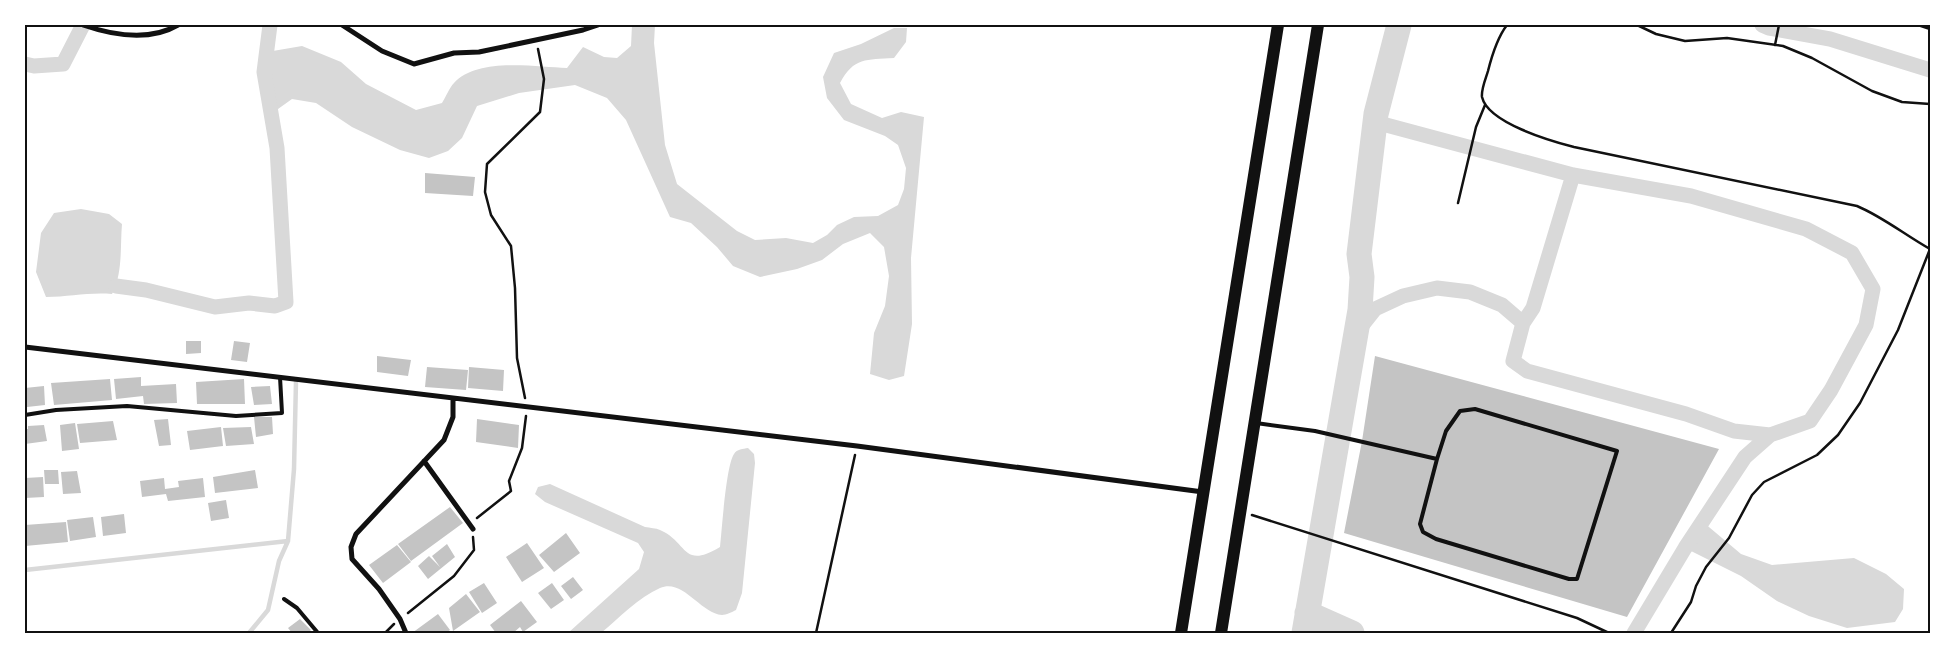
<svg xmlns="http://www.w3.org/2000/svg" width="1955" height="658" viewBox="0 0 1955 658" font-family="'Golos Text',sans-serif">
	<rect width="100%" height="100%" fill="#fff"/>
	<path fill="#d9d9d9" d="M632,25H655L654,43L665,145L677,184L737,231L755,240L786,238L813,243L827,235L837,225L854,217L878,216L898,205L904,189L906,168L898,145L885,136L844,120L827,98L823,77L834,53L861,44L894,28H907L906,42L894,58C866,60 854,57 840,83L851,104L882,118L901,112L924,117L911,258L912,324L904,376L889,380L870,374L874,333L885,306L889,276L884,247L870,233L843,244L822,260L797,269L760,277L733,266L717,247L691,223L670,217L626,120L607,98L575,85L519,93L477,106L462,138L448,151L429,158L400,150L352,127L316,103L292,99L271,114L267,52L302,46L341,62L366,84L416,110L442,103C446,97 449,88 454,83C478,57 535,67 567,68L583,47L604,57L617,58L631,46Z
		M81,209L109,214L122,224C120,247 123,273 112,294C89,292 69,297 46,297L36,272L41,233L54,213Z
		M748,448L754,454L755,463L742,593L736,610C732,612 726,615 722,615C700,613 683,578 660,588C639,597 619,618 601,633H568L639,569L644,552L638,543L545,502L535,494L538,487L550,484L645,527C650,528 656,528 660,530C688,542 682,570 720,547C722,529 726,466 734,454C737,449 743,449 748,448Z
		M1703,522L1741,554L1772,565L1854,558L1886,574L1904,589L1903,609L1895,622L1847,628L1809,616L1777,601L1741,576L1685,548Z"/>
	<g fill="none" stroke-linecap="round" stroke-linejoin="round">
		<path stroke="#d9d9d9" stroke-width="4.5" d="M25,570L288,541
			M249,633L268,610L279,561L288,541L294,469L296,381"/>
		<path stroke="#d9d9d9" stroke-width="15" d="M1762,25L1769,28L1830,39L1930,70
			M25,64L34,66L63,64L83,25
			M1375,122L1573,175L1691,196L1806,229L1852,253L1873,289L1866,325L1831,390L1810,421L1770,435L1745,457L1685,548L1634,633
			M116,286L146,290L215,307L249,303L275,306L286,302L277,148L264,72L270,25
			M1523,323L1533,308L1573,175
			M1356,333L1375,309L1403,296L1437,288L1470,292L1502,305L1523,323L1513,361L1527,371L1686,414L1734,431L1770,435"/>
		<path stroke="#d9d9d9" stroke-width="25" d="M1307,613L1352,633
			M1304,633L1360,310L1362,277L1359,254L1376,114L1399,25"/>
	</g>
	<path fill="#c4c4c4" d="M425,173L475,177L473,196L425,193Z
		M186,341H201V353L186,354Z
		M234,341L250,343L247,362L231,360Z
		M377,356L411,360L408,376L377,372Z
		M1375,356L1719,449L1627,617L1344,533L1362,441Z
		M427,367L468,370L466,390L425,387Z
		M469,367L504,370L503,391L468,388Z
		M141,377V386L176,384L177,403L144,404L143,396L116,399L114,379Z
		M110,379L112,400L54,405L51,383Z
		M244,379L245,404H197L196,382Z
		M44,386L45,405L27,407L25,388Z
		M270,386L272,404L254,405L251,387Z
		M254,417H272L273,434L256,437Z
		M168,419L171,445L159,446L154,420Z
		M477,419L519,425L518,448L476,442Z
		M113,421L117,440L80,443L77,424Z
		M75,423L79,449L62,451L60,425Z
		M44,425L47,441L25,444V429H28V426Z
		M221,427L223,446L190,450L187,431Z
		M251,427L254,444L226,446L223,428Z
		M44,470H58L59,484H45Z
		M255,470L258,488L215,493L213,477Z
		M77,471L81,493L63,494L61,472Z
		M43,477L44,497L25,498V478Z
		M164,478L165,489L179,487L178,481L203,478L205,497L168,501L166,494L142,497L140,481Z
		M226,500L229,518L211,521L208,503Z
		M450,507L463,523L411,561L398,544Z
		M124,514L126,533L103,536L101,517Z
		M93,517L96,537L70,541L67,520Z
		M66,522L68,542L25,546V525Z
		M566,533L580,553L554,572L539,555Z
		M527,543L544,568L522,582L506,557Z
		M447,544L455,557L428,579L418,566L429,556L440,567L432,556Z
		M397,545L411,562L383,583L369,565Z
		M573,577L583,590L571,599L561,586Z
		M484,583L497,603L482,613L469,592Z
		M552,583L564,600L551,609L538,593Z
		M466,594L480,612L453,631L449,608Z
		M521,601L537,622L523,632L520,627L513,633H496L490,625Z
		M438,614L450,630L446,633H412Z
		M300,619L311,630L308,633H292L288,628Z"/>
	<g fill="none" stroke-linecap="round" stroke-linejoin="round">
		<path stroke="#111" stroke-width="2.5" d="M1507,25C1497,38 1492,55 1488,71C1486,78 1481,89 1482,97C1488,123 1551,141 1574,147L1857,206C1883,217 1905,235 1930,249
			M1637,25L1656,34L1685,41L1727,38L1783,46L1812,58L1872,91L1902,102L1930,104
			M1918,25L1930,29
			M1775,45L1779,25
			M1458,203L1476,127L1485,105
			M525,398L517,358L515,288L511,246L491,215L485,192L487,164L540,112L544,79L538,49
			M1252,515L1577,618L1609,633
			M477,518L511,491L509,481L522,448L526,416
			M408,613L454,576L474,550L473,537
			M385,633L394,624
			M816,633L855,455
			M1671,633L1691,602L1696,586L1706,567L1729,538L1752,495L1764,482L1817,455L1838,435L1860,403L1898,330L1930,249"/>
		<path stroke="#111" stroke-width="4" d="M25,415L56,410L127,406L236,416L282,413L280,377
			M1256,423L1315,431L1437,459L1446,431L1460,411L1475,409L1617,451L1577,579H1569L1436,539L1423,532L1420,524L1437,459
			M284,599L297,608L318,633"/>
		<path stroke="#111" stroke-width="5" d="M83,25C112,35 149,42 178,25
			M342,25L382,51L414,64L454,53L479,52L583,30L598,25
			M25,347L857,446L1203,492
			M424,461L473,529
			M406,633L400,619L379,589L352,559L351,547L356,534L444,440L453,417V398"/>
		<path stroke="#111" stroke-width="12" d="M1181,633L1278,25
			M1221,633L1318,25"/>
	</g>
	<rect width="1955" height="658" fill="none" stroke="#ffffff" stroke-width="52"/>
	<rect x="26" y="26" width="1903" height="606" fill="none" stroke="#111" stroke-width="2"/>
</svg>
